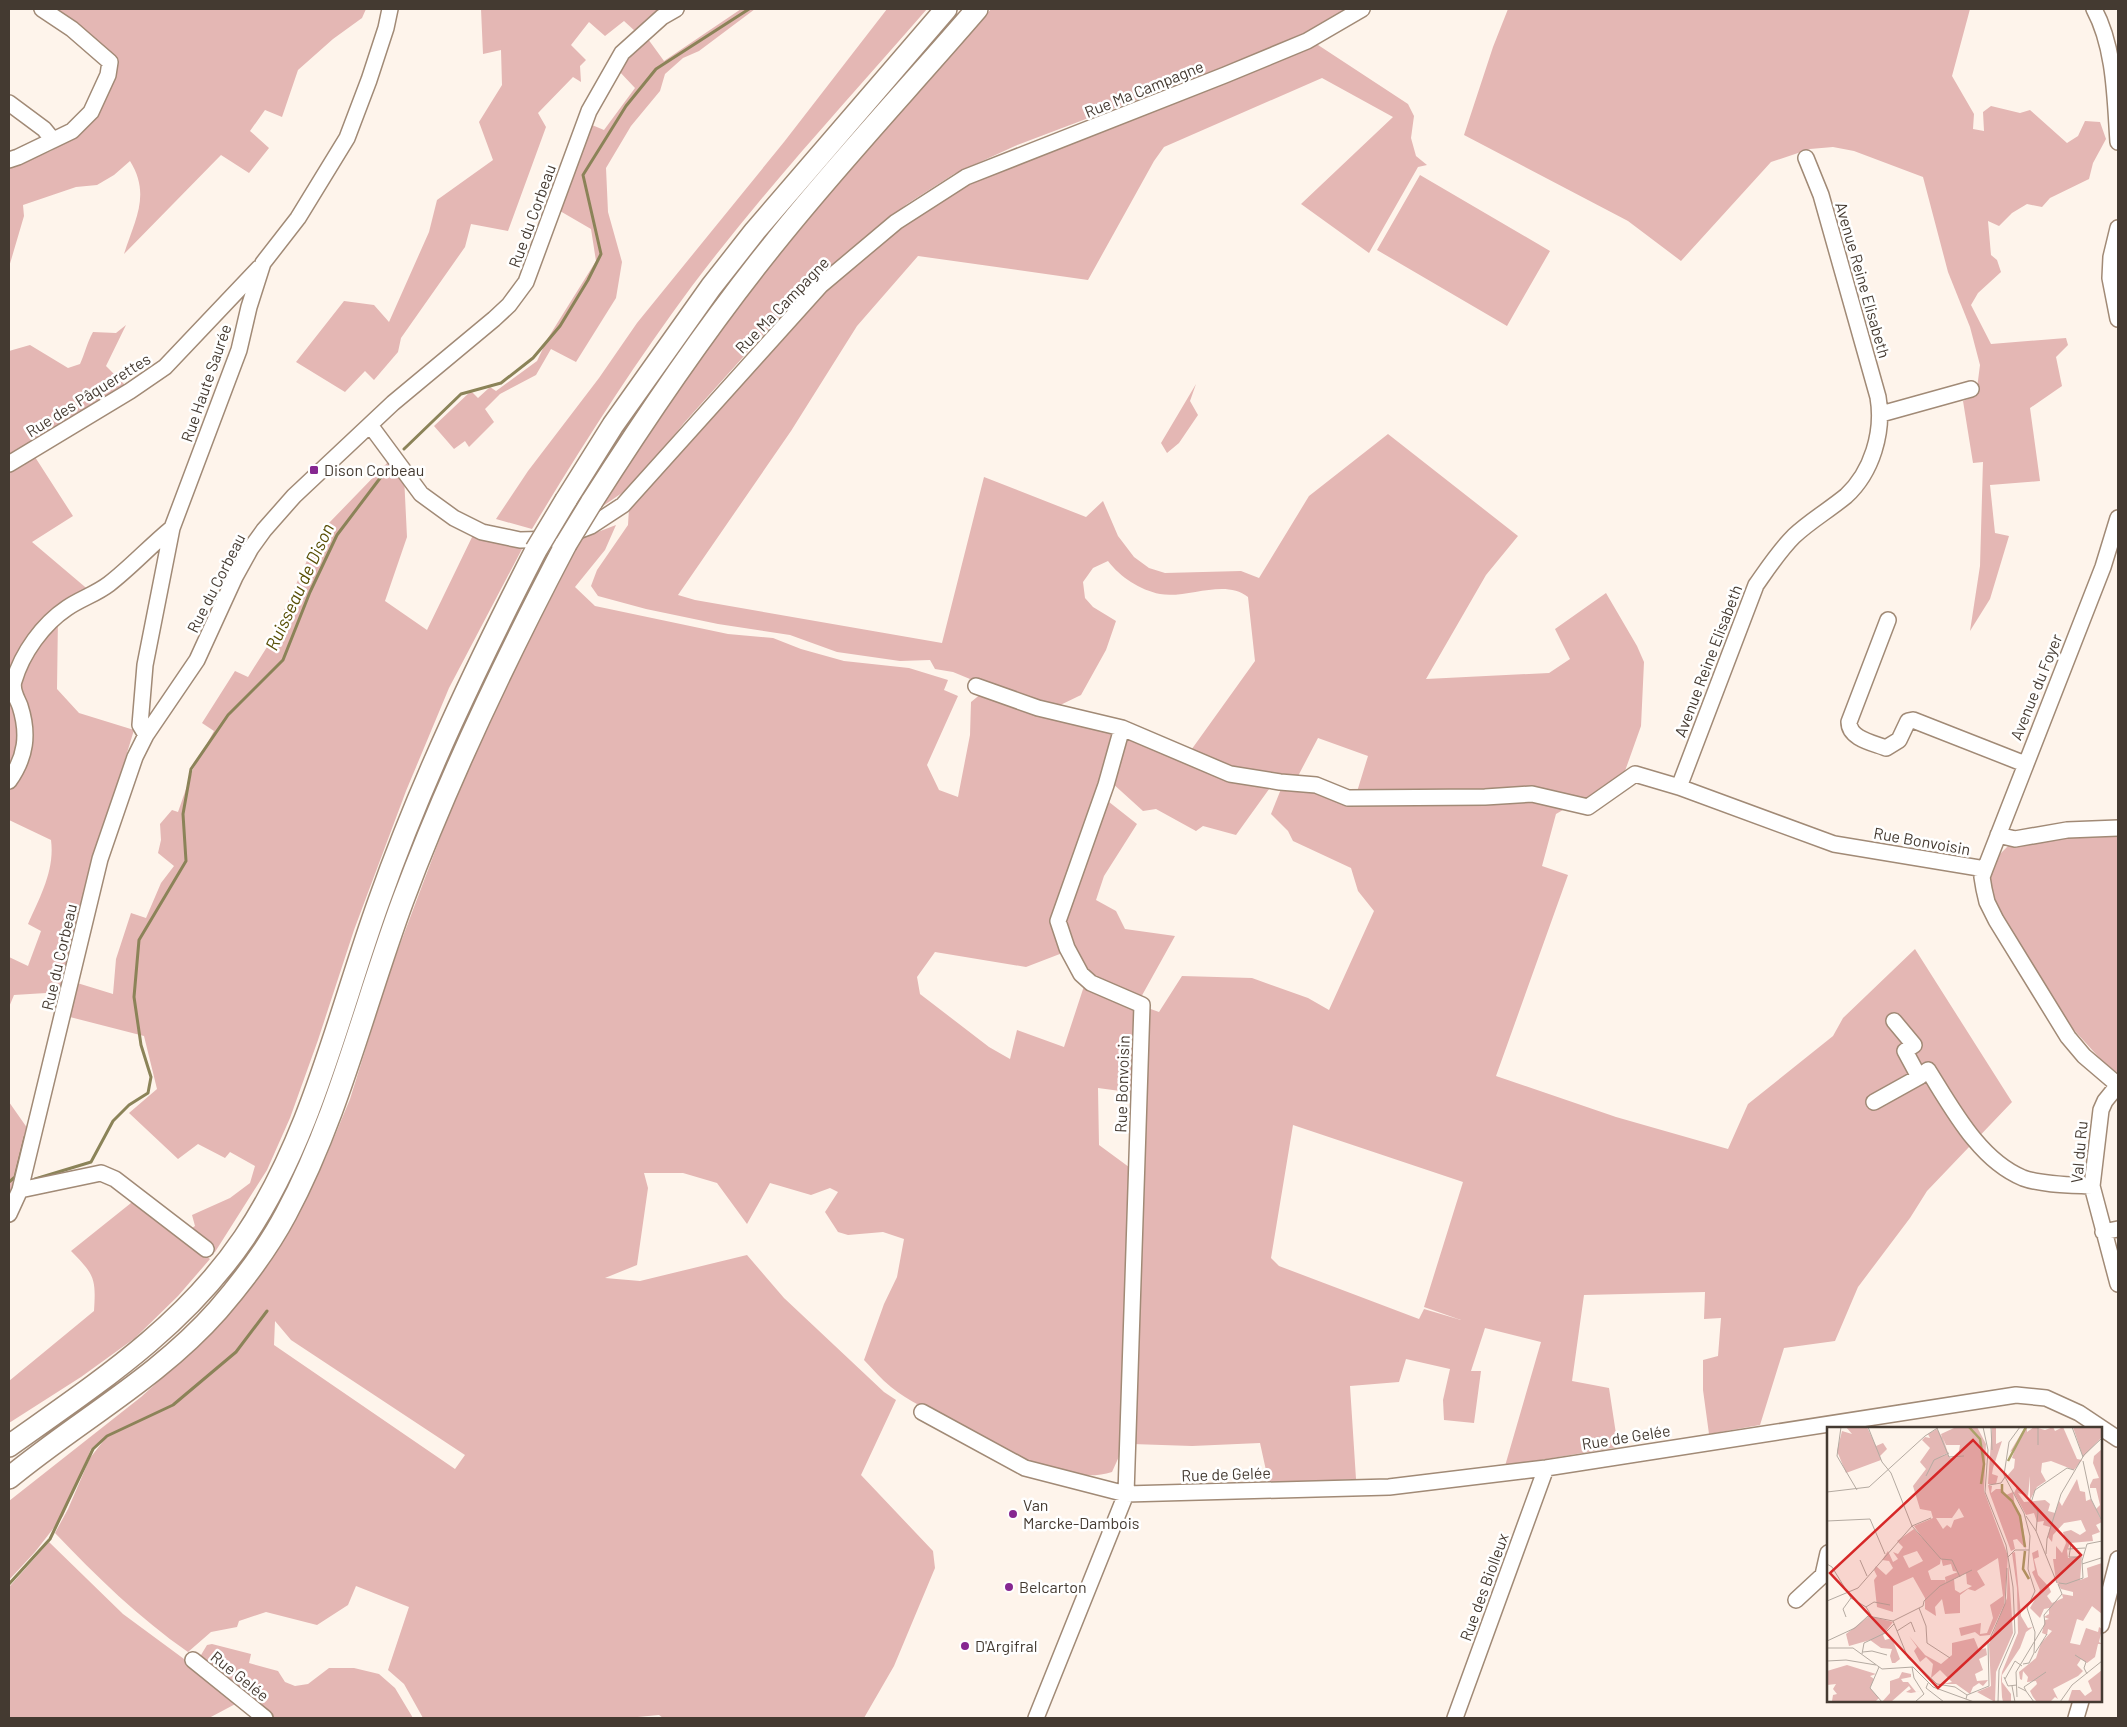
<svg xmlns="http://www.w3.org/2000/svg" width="2127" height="1727" viewBox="0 0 2127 1727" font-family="Barlow,sans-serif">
	<rect width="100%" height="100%" fill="#fef4eb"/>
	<path fill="#e4b7b4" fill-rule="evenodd" d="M51,9H366L362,18L333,39L298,70L282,117L265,110L250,131L269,148L249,173L221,155L124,254C135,219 151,195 130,161L114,175L97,185L76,187L23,205L24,216L9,267V168L51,151L78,135L114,73Z
		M481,9H664L636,32L624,21L605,36L589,22L571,45L586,60L580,66L581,82L573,77L538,113L546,127L508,231L471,224L465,247L401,338L398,352L374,380L365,371L345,392L296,362L344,301L374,305L389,322L429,232L437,200L493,160L479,122L502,85L501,50L483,54Z
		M741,9H755L699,51L683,58L665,74L660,91L631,126L606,168L608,212L622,262L616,298L576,362L551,349L536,375L500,394L485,409L494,422L469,447L465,441L454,449L434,426L471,391L478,398L490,387L496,391L537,361L548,338L596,261L591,229L560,211L592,125L604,130L635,88L618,70L648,39L664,61Z
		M887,9H927C848,100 765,189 692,286C634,364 582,446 532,529L496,519L528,471L599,378L637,323L784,142Z
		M991,9H1352L1319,27L1260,53L1015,146L954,174L907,204L805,288L684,423L635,484L603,506C636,453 669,401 705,351C793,231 893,120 991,9Z
		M1508,9H1970L1952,76L1974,114L1973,129L1984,131L1983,112L1991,106L2020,113L2030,110L2067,143L2078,136L2085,121L2100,122L2106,139L2093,163L2089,179L2050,198L2042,207L2027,204L2012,213L1999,226L1988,221L1991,255L1997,260L2001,272L1978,293L1971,305L1991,344L2066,338L2068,345L2056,357L2062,386L2030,408L2040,481L1990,485L1995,533L2009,536L1990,599L1970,631L1980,566L1983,462L1973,463L1963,401L1976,396L1980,365L1970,327L1948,272L1923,177L1854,151L1833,147L1810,149L1771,162L1681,261L1628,221L1464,135L1493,47Z
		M1315,43L1408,104L1414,116L1411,138L1416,156L1427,165L1418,167L1369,253L1301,204L1393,117L1322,78L1164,147L1154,161L1088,280L918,256L857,326L791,431L678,595L695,600L942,643L984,477L1086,517L1103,501L1118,536L1134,557L1149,568L1165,573L1241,571L1259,578L1309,496L1388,434L1518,536L1486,575L1426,679L1549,673L1570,659L1555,629L1606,593L1637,646L1644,662L1641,726L1625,771L1588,799L1572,800L1482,793L1356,795L1368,756L1318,738L1297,778L1255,775L1189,753L1255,661L1248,597C1225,578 1187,599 1160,594C1140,590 1120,577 1108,561L1093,568L1083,582L1085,598L1093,607L1116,621L1106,650L1081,695L1052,709L1036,706L953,672L935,669L930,660L900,661L837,652L790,635L718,624L646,609L598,596L591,586L597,570L628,525L629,508L806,305L903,219L975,178Z
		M1420,175L1550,251L1507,326L1377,250Z
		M126,325L106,366L126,386L98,400L9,458V351L30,345L68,368L80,364C85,353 87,343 93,332L116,333Z
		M1196,384L1190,401L1198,415L1179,443L1167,453L1161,443Z
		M35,457L73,516L32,542L91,592L51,613L10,676C17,714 23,732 9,770V470Z
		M389,461L404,476L407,537L385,601L427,630L474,533L522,549L449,688L406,791L354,930L318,1040L290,1118L267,1170L215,1252L189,1230L195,1226L192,1215L230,1198L250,1183L255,1166L230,1152L225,1158L198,1144L178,1159L129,1113L157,1089L144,1036L66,1016L74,982L113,994L116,959L131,913L146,918L161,883L174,866L158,853L161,840L160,824L172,810L178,812L193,769L214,731L202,723L235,671L248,677L267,647L311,552L328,524Z
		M616,525L605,550L575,587L595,606L728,634L773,638L801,649L844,661L909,668L948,680L944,690L958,696L927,765L939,790L958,797L970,735L971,702L982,693L1118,731L1055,923L1065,952L1026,967L935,952L917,977L920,994L989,1047L1010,1059L1017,1030L1064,1047L1085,983L1133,1005L1137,1015L1135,1093L1098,1088L1099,1145L1133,1170L1121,1452L1112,1472C1063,1488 994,1443 951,1421C930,1410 909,1402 891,1387C881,1379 873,1369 864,1360L884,1304L897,1277L904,1239L883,1232L848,1235L838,1232L825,1212L838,1192L830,1188L811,1195L770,1183L747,1224L717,1183L683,1173H644L648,1188L637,1265L605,1278L640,1281L747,1255L784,1298L884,1392L896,1400L861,1475L933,1551L935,1568L894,1666L864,1718H663L659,1715L627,1718H423L404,1684L388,1670L409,1607L356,1586L348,1605L317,1625L266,1612L239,1621L237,1627L211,1632L188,1652C139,1618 96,1576 55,1533L68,1509L90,1458L108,1435L91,1449L63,1516L35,1552L9,1580V1501L141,1397L216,1329L269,1261L290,1228L326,1157L350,1099L390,971L466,769L512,674L582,538ZM275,1321L291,1340L465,1455L455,1469L274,1345Z
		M58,616L57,689L79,713L134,730L83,897L62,992L14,995L9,1007V957L28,966L41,931L28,924C40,897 55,870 51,840L9,820V787L25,756L15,687L21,666Z
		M1124,733L1272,785L1236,835L1203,826L1196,831L1156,809L1143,811L1111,782Z
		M1288,785L1339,799L1527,797L1568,807L1556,814L1542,866L1568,875L1496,1076L1616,1117L1728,1149L1748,1104L1833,1036L1843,1018L1915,949L2012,1102L1927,1191L1910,1218L1858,1287L1835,1341L1784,1348L1760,1425L1709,1434L1703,1390V1360L1718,1356L1721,1318L1704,1319L1705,1292L1584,1295L1572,1381L1609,1388L1618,1447L1505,1466L1541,1342L1485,1328L1471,1371H1481L1474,1423L1444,1420L1443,1400L1450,1369L1406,1359L1399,1382L1350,1386L1356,1479L1269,1484L1260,1443L1192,1446L1132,1444L1145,1007L1159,1012L1182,976L1252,978L1308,998L1329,1010L1374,911L1358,891L1351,868L1293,841L1288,831L1271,814L1281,789ZM1293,1125L1463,1182L1424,1307L1461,1320L1424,1309L1419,1319L1279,1266L1271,1258Z
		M1104,798L1137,824L1104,876L1096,900L1116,911L1125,929L1175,936L1140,999L1084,972L1061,919Z
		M2073,831L2118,832V1073L2104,1063L2073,1029L1995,908L1988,883L1993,861L2008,846Z
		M9,1102L30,1132L21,1167L9,1199Z
		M136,1199L210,1259L178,1296L135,1338L81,1377L9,1423V1381L94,1311C96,1279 95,1275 71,1251Z
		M49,1542L123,1614L241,1701L209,1718H9V1587Z
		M212,1644L251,1654L249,1663L278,1671L285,1682L295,1686L308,1684L329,1668H354L379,1674L395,1688L413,1718H272L198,1660L207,1645Z"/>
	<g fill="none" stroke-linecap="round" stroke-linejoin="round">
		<path stroke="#8b8358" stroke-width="3" d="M404,449L461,394L501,383L533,358L560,326L588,280L601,254L583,175L626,106L656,69L749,9
			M35,1179L91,1162L113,1121L129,1105L148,1093L151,1077L141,1045L134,997L139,940L186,861L183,814L191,769L228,715L283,660L310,592L337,535L387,469
			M9,1182L15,1177L25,1137
			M9,1584L50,1539L93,1449L107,1436L173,1405L236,1352L267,1311"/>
		<defs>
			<path id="minor" d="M2094,9C2115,48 2115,99 2118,142
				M9,103L44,129L53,140
				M9,160L18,157L72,131L91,112L108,75L110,62L72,29L42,9
				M2118,228L2111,257L2110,278L2118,319
				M1881,414L1971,389
				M370,425L421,494L454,518L482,532L520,540L557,539L591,526L623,505L821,285L896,222L966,177L1225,75L1307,41L1362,9
				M9,464L130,391L165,367L259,268
				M2118,518L2103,567L1985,869L1982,877L1984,889L1987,902L1996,920L2068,1037L2084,1056L2118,1085
				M1888,620L1849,722C1849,739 1874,743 1886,748L1899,740L1908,721L1913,720L2025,764
				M976,686L1038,708L1122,728L1230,774L1280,782L1316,785L1348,798L1485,797L1532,794L1588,807L1635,774L1679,787L1834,844L1985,869
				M146,735L140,725L145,665L172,528L239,350L249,307L263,263L298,218L347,138L369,80L386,28L390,9
				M9,781C26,757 29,734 20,706C17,698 11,690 14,681C22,653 43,624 67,608C80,599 96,594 109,584C131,567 150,546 172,528
				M1679,787L1756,585C1768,568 1779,551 1794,536C1810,521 1829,510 1846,496C1872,472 1884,432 1878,397L1821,195L1806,158
				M1998,835L2015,839L2067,830L2118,828
				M1894,1021L1914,1045L1905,1051L1919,1077L1928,1070C1952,1108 1979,1160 2023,1178C2042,1185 2072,1185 2092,1186
				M2118,1085L2105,1101L2101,1110L2092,1186L2118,1284
				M1874,1102L1919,1077
				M20,1190L101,1173L115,1179L206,1249
				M9,1214L20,1190L100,859L135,757L146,735L197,660L235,577L251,548L264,530L294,496L393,403L494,319L509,305L526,282L589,111L622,53L662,17L676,9
				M2103,1232L2118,1229
				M922,1412L1025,1468L1126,1494L1389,1487L1546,1468L2016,1395L2046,1398L2079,1413L2118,1439
				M1796,1600L1823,1575L1828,1553
				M2101,1625L2118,1559
				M193,1660L265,1718
				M1036,1718L1126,1494L1142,1005L1091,983L1081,974L1067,948L1058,921L1106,785L1122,728
				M1455,1718L1546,1468
				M2076,1718L2081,1701"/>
			<path id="highway" d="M566,500L613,425L711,287L755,231L946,9
				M591,503C647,415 706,328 772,246C837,164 909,88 977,9
				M9,1446C96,1384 183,1328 244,1238C312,1137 338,1015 379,901C422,780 477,665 536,550
				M9,1478C78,1421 158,1378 218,1310C243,1281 268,1248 286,1214C339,1115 364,1005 403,900C449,777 505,660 566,544"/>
		</defs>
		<use href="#minor" stroke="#a18a76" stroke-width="18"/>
		<use href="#highway" stroke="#a18a76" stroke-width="24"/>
		<use href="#minor" stroke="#fff" stroke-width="15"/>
		<use href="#highway" stroke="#fff" stroke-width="21"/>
		<defs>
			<path id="highway-bridge" d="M566,544L591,503
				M536,550L566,500"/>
		</defs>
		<use href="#highway-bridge" stroke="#a18a76" stroke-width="24" stroke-linecap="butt"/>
		<use href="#highway-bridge" stroke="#fff" stroke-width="21"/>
	</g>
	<g fill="#862791" stroke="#fff" stroke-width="2">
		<rect x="309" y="465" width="10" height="10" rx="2.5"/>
		<circle cx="1013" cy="1514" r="5"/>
		<circle cx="1009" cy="1587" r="5"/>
		<circle cx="965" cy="1646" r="5"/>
	</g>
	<g text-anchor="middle" stroke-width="5" stroke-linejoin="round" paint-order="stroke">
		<g font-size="16" fill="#443a31" stroke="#fff">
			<text transform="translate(1144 89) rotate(-22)" y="6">Rue Ma Campagne</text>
			<text transform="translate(532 216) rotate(-70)" y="6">Rue du Corbeau</text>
			<text transform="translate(1863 280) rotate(74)" y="6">Avenue Reine Elisabeth</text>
			<text transform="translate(782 305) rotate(-46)" y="6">Rue Ma Campagne</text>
			<text transform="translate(206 383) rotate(-71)" y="6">Rue Haute Saurée</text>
			<text transform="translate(88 395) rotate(-32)" y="6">Rue des Pâquerettes</text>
			<text transform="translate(216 583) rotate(-63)" y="6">Rue du Corbeau</text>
			<text transform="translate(1708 661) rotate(-69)" y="6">Avenue Reine Elisabeth</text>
			<text transform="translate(2036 687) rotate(-68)" y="6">Avenue du Foyer</text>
			<text transform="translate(1922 841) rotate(10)" y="6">Rue Bonvoisin</text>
			<text transform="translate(59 957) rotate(-77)" y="6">Rue du Corbeau</text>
			<text transform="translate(1122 1084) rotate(-88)" y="6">Rue Bonvoisin</text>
			<text transform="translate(2079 1152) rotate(-85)" y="6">Val du Ru</text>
			<text transform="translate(1626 1437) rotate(-9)" y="6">Rue de Gelée</text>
			<text transform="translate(1226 1474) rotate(-2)" y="6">Rue de Gelée</text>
			<text transform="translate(1484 1587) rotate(-70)" y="6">Rue des Biolleux</text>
			<text transform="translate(240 1676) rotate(39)" y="6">Rue Gelée</text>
		</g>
		<g font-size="16" fill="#443a31" stroke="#fff" text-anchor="start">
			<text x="324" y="476">Dison Corbeau</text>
			<text x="1023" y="1511">Van<tspan x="1023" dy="18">Marcke-Dambois</tspan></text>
			<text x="1019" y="1593">Belcarton</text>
			<text x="975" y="1652">D'Argifral</text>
		</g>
		<g font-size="18" font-style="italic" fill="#574e04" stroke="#fff">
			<text transform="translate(300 587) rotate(-65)" y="6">Ruisseau de Dison</text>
		</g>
	</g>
	<g transform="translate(1827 1427)">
		<rect width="275" height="275" fill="#fef4eb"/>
		<path d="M19,0H40L49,19L56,16L60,22L53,29L54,33L19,46L10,24L15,4L25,7ZM150,0L159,17L157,64L181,129L177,178L163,208L153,209L148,205L134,209L132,201L154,196L153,207L160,206L166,191L163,178L176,169L171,131L150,144L158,158L148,164L141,162L133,168V186L118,187L115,172L108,180L109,189L98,182V171L86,150L66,159V185L50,180L47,153L50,149L47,143L49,139L59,148L66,141L62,134L55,133L61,124L66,135L71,132L66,125L71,127L76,120L70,114L87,102L96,112L87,99L106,91L104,84L93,82L86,59L99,42L93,35L103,21L95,13L98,10L103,11L101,7L110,2L115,10L114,7L127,1ZM116,11L119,18H133L131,30L123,31L121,27L114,29L121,26ZM132,81L137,90L127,93L124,101L120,98L116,102L109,91H125ZM90,124L96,134L82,141L76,129ZM114,131L116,139L124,137L126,144L131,145L118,150L119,157L118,153H104L101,144L113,137ZM139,146L140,157L145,159L133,166L128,163L127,152ZM165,0H169V17L175,14L166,41L165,47L171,49L169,57H161ZM198,0H200V5L207,0L218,3L226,0L228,4L236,0L250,32L255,33L247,43L224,34L215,36L214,45L219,54L210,60L203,73V49L201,69L191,66L197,75L218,73L223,77L221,84L228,86L232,74L235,79L250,52L253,64L258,65L259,74L264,72L275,95L269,98L273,105L265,108L266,114L243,116L240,124L241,131L255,129L253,153L261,150L260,141L275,136V187L265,179L256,194L250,192L243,216L253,218L259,201L271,205L272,200L275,202L272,215L275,217H271L268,230L260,236L254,232L250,238L256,244L251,249L226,262L231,272L228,270L223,275H210L206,270L203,264L210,257L209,254L200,255L201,250L196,244L195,253L193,252L192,245L209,231L214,216L225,204L221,202L220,208L215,206L218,193L222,192L217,190L222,187V181L217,182L213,191L203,181L213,163L205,145L208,143L205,126L211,123L212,130L207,132L211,148L222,160L224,165L220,169L225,176L236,171L235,167L246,169V165L234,162L229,154L226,132H229V119L235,126L239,116L236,105L244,103L253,108L259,104L254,93L237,96L226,108L225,115L221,110L223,100L216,98L217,94L210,95L207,86L199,88L187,66L190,60L178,49L179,45L180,49L187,41L188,32L185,31L188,22L183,25ZM246,0H275V10L256,30ZM275,22V93L269,82L273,78L269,61H263V58L266,52L272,51L266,36L267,29ZM161,58L165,59L164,66L169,62H175L179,68L186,65L188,81L195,93L199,122L190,112L186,113L188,122L184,124L163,67ZM188,125L194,189L201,201L206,200L199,205L193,221L175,248V255L184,267V275H176L175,270L174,252L175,245L191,206L190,161L185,126ZM181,132L186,206L169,245L168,275L150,265L164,259L162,217L180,171ZM42,189L66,195L56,208L58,213L65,211L73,232L68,236H65L63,229L65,222L54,221L43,213L22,219L19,207ZM82,209L98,228L114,237L125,228V216L147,211L152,223L159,221L158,215L160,228L152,232L156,243L148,247L150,254L161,253L156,259L152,256L146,260L143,267L129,257H116L125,255L113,243L104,251L106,237L99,230L93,235L87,224L90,220ZM20,238L49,247L43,249L47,252L43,261L52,271L48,275L5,274L6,268L10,267L6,262L9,257L0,258V244ZM275,243V275H241L245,263H253L258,269L265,264L261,254ZM75,245L84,247V250L74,252L76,255H81L89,265L95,264L84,266L79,265L84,262L82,259L64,275H55L63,266V254L72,251Z" fill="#e4b7b4" fill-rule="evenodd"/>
		<path fill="none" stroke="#aaa269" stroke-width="2.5" d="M142,0L153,12L157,37L154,57M181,34L199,0M175,57V65L185,74L193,89L198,120M198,124L196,142L202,152"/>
		<path fill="none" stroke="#b4aaa1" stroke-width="1" d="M14,0L10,29L30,63M41,0L55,35L64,46L85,99L114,132L125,133L133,150M156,0L161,23L158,65L179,118L186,160L188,206L172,243L171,275M164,0L165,23M193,0L182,15L177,48L197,86L203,109L201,142L208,164L200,181L208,205L207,226L202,236L196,237M245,0L256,30M110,1L122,30L137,29M211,18V0M256,34L264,72L275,94M99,49L107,33L122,26M162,58L174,56L178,50M0,65L42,60L98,9L112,0M199,89L209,104L230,156M0,94L43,92L58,127M209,104L211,85L204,76L208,63L240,41L247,43M244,117L242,130H253M241,122L258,121M219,127L220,112L234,67L257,28L275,11M181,130L188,123H202M33,133L40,149M0,137L5,140L24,171L16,182L19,190M255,137L274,131M232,156L239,157L256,151L255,134L260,117L275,114M24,171L39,180L44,188M0,174L31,161L85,99L104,91M39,180L47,175L63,178M92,181L99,199L100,216L123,231M0,189V208M66,194L96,179L97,174L113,159L145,143M66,194L81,231L91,239M70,204L84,195L88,205M0,214L28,201L41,189L66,194M0,221H26L55,242L86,240L106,260L147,275M36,225L45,224L60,228M208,226L220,207M35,227L37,216L58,206L67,197M248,228L259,235L257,241L260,247M0,234L19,233L49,238M91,239L110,257L128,260L140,268M52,240L43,261L55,275M85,240L87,251L97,267L88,275M177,250L181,259L190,258M178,252L188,234L195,239M101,256L99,261L117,275M185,259L188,275M191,260L199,264L207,275M199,264L197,260L219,245M190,270L189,245L218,197L217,188L235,167L231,157M139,272L140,268L162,259L161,216L178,177L180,141M233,275L245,258L275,234"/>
		<path fill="#d62828" fill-opacity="0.15" stroke="#d62828" stroke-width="2.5" d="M146,13L254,128L111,261L3,146Z"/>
		<rect width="275" height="275" fill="none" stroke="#443a31" stroke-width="2.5"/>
	</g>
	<rect width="2127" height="1727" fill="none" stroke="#443a31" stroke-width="20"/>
</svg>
